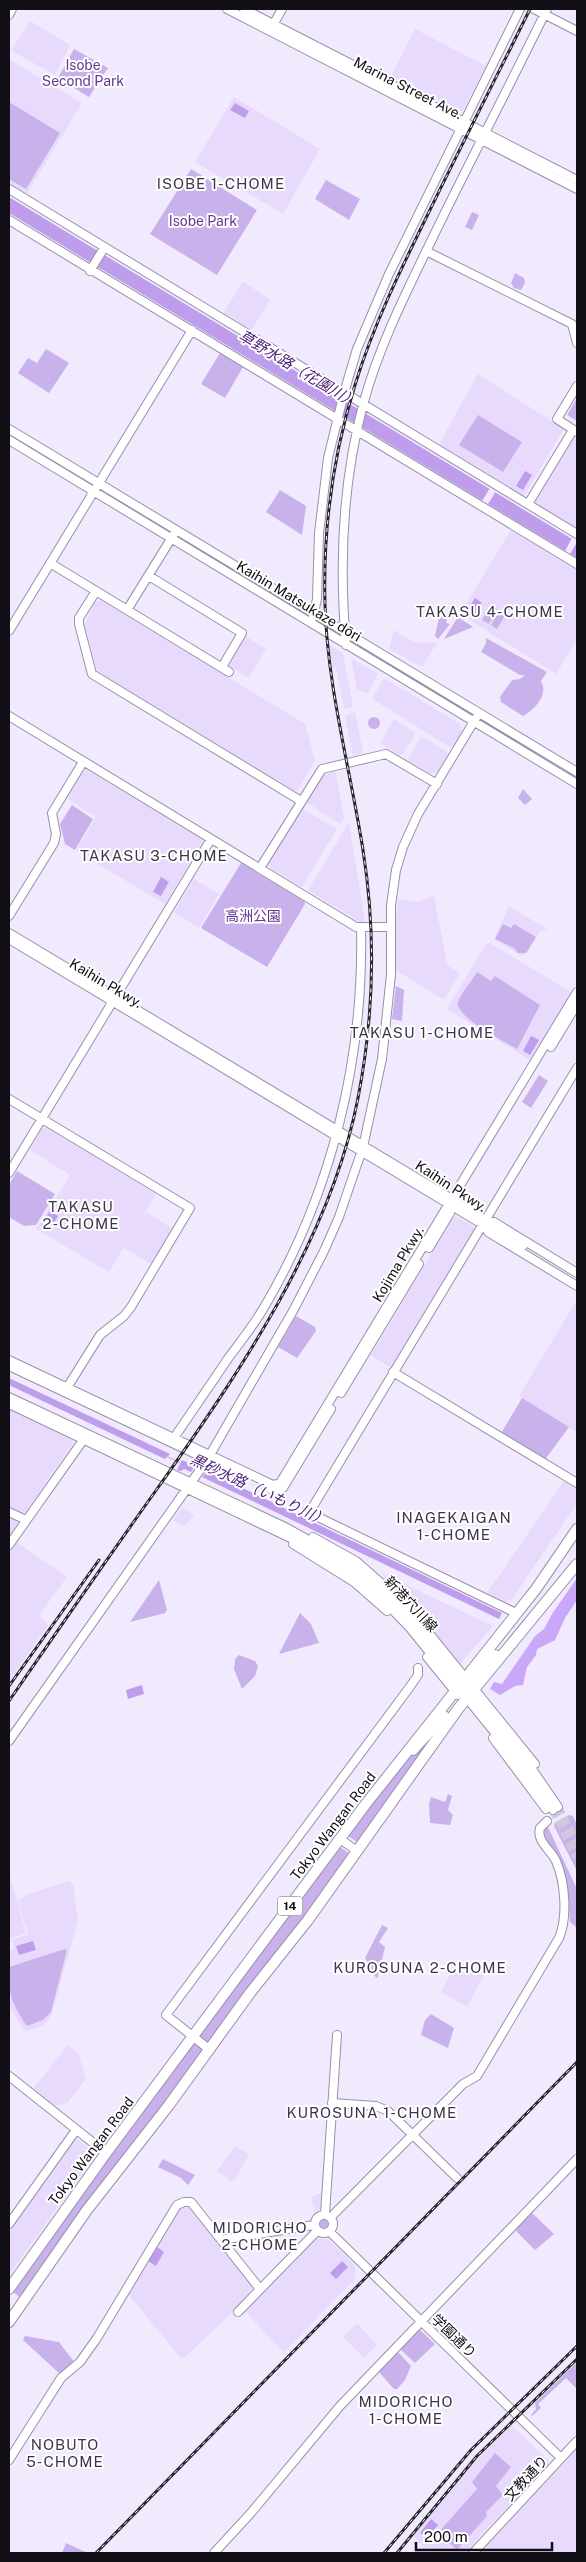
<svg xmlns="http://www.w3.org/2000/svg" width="586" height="2562" viewBox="0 0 586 2562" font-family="'Public Sans','Noto Sans JP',sans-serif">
	<rect width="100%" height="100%" fill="#f1e9fe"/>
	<path fill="#e8dafc" d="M30,21L70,45L55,75L12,51V49Z
		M415,29L486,66L463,110L459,111L391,76Z
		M9,59L82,103L26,195L9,184Z
		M234,97L320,149L283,214L195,162Z
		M243,281L270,300L251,331L223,314Z
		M478,374L564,429L524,496L439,444Z
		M577,437V527L575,528L536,505V500L573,438Z
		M511,530L577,570V639L556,674L460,614Z
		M102,601L305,724L315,760L298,790L295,791L99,672L96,668L85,624L95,602Z
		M394,630L413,642L437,643L422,667L389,649Z
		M247,637L266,649L249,678L229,666V663L244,638Z
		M329,645L343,653L353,707L344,709L336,668L331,667Z
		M351,658L377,673V676L368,693L357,690Z
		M386,679L460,724L462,732L453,746L450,747L374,700L373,697L383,680Z
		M355,712L363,753L353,756L345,715Z
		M394,719L414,732L415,735L403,754L399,755L380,743Z
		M423,737L447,752L448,755L437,772L430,773L409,761L408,758L420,738Z
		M87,770L201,839L202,843L165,904L76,851L96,817L66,798L83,771Z
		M335,771L344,818L340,824L306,802L322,776Z
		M302,809L337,829L302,887L271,869L269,862Z
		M349,822L365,922H360L308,890Z
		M194,879L219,894L199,928L174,912Z
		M434,896L447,965L460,974L445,998L442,999L396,970V920L398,899L416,902Z
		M509,906L547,929L540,931L526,954L520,955L494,939Z
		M490,943L569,991L570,995L530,1060L447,1009L486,944Z
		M46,1127L156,1194L109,1272L36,1229L70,1175L30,1150L42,1128Z
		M146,1212L173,1229L151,1264L124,1248Z
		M453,1217H457L474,1227V1230L391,1368L371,1355Z
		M577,1300V1432L519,1396Z
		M9,1409L72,1440L73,1443L25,1513H21L9,1507Z
		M564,1481L577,1488V1503L513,1598L505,1602L487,1593Z
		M182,1507L194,1515L184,1527L173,1520Z
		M9,1517L18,1522L19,1525L9,1540Z
		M15,1541L67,1577L39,1615L48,1625L9,1681V1550Z
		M381,1573L493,1626L460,1664L395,1587Z
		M9,1872L26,1933L9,1939Z
		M68,1881L73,1884L78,1921L51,2016L43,2026L26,2031L23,2029L9,2005V1952L14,1948L12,1940L28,1934L18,1901L26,1895Z
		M479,1971L480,1975H484L467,2007L441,1992L451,1973Z
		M68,2045L78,2053L86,2079L67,2103L54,2106L33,2089Z
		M76,2138L94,2152V2157L9,2275V2230Z
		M235,2146L249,2154L234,2181H231L217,2171Z
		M321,2193V2209L315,2211L311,2197Z
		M183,2206L192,2208L254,2287L255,2291L184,2358L180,2357L128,2294L178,2208Z
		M315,2237L329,2240L355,2265V2279L285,2351H282L244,2310Z
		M357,2323L377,2345L364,2358L343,2337Z
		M511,2425L548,2460V2464L464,2553H428L414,2536L466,2471Z
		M577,2448V2553H479L571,2456Z"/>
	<path fill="#c9b1ec" d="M74,49L108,68L89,97L58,78Z
		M9,102L60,133L26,189L9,179Z
		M191,169L257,210L217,275L150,234Z
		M326,180L360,199L349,220L315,199Z
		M472,212L479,215L472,230L465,227Z
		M515,273L524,278L525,283L521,290L514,288L511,283Z
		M46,349L69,363L49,393L18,373L28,358L37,363Z
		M220,353L243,367L225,398L201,384Z
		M577,398V421L567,415Z
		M478,415L522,442L503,472L459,445Z
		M9,433L87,480L86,483L9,436Z
		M280,490L306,506L302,535L266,512Z
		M105,491L167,529L168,531L104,494Z
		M182,537L295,606L294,609L180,539Z
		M491,605L497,609L489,624L482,620Z
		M499,610L506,614L497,629L491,625Z
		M439,617L447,618L446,623L450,624L438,639L435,636Z
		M458,617L473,627L444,639Z
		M486,638L547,672L541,681C549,695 535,709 523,716L501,702L500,697L512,680L520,679L525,675H520L481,652L486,643Z
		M362,647L466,710L467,712L360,648Z
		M368 723a6 6 0 1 1 12 0a6 6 0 1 1-12 0Z
		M488,723L577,777V780L486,725Z
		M523,789L532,799L525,805L518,798Z
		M72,805L93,819L75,850L65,844L60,824Z
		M241,863L304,901L305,904L267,967L201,928Z
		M503,924L511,928L514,924L536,937L526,953H518L514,948L495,939Z
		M477,972L491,981L495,976L540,1005L517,1049C505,1042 455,1017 458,1002C461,993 472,981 477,972Z
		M396,986L404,990L402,1021L392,1019Z
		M539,1075L548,1081L531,1108L522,1102Z
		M17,1171L55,1194L36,1225L24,1226L9,1217V1185Z
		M296,1316L315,1327L316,1331L297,1358L278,1347Z
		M522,1398L569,1427L544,1461L500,1435Z
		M159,1580L167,1610L165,1613L130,1622Z
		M300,1613L311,1624L319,1643L279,1654Z
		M239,1655L255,1661L258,1666L255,1676L242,1689L234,1669L235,1659Z
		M435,1732L358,1843L347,1835L398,1769Z
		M448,1794L452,1796L448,1810L453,1815L450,1825L430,1823L429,1804L431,1797L445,1802Z
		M569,1815L573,1816L577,1825V1871L554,1826L555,1823Z
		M548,1827L577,1889V1928L570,1922C569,1902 567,1879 559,1861C555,1850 544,1842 543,1830Z
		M340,1847L350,1854L208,2045L198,2037Z
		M382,1925L388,1928L379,1942L385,1947L378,1977L376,1978L365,1958Z
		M65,1949L67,1950L51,2012L43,2020L27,2026C12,2004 8,1994 9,1967Z
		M431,2014L454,2028L448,2048L421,2035L425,2020Z
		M194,2042L205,2050L21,2298L12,2291Z
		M163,2159L195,2175L188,2185L181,2178L158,2167Z
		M531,2212L554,2234L535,2250L516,2231V2228Z
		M318 2224a6 6 0 1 1 12 0a6 6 0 1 1-12 0Z
		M417,2330H420L435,2344L415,2363L401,2350V2347Z
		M25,2336L59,2342L75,2363L60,2374L23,2340Z
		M396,2352L399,2353L411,2366L405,2380L397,2389H394L378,2371Z
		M577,2362V2389L566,2378L538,2404L541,2408L532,2416L531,2415L536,2409L535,2403Z
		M495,2453L511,2467L496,2486L503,2495L486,2512L487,2516L457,2550L438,2533L477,2489L472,2482Z
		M66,2543L88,2553H62Z"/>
	<path fill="#caa8f9" d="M577,1578V1600L565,1618L555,1640L537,1649L536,1655L527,1667L523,1685L515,1686L500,1695L490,1689L494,1682L502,1684L535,1636L544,1629L552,1614Z"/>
	<path fill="#bf9ded" d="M235,103L249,111L245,118L230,110Z
		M9,197L577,542V558L9,213Z
		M525,471L532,475L523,490L516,486Z
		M475,598L482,603L473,617L466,612Z
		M161,877L169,882L161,896L153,892Z
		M531,1036L539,1040L530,1055L523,1051Z
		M50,1211L58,1216L49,1231L41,1226Z
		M9,1378L170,1454L165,1459L9,1385Z
		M182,1460L195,1466L191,1472L184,1469L181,1471L177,1470Z
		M207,1471L502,1613L499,1619L202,1477Z
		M142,1685L144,1694L128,1699L126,1690Z
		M33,1941L36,1950L19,1955L16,1946Z
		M157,2247L164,2252L156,2266L148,2261Z
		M342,2261L348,2267L336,2279L330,2273Z
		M431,2519L438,2525L427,2538L420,2533Z"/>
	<path fill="#f1e9fe" d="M490,488L496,491L488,504L482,501Z
		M572,538L577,542L570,554L565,551Z"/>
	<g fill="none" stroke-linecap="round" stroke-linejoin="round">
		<path stroke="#bf9ded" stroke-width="1" d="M168,1457L180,1463"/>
		<path stroke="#cfc8db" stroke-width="8" stroke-dasharray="8 4" stroke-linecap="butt" d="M558,1807L577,1843
			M553,1810L577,1858"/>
		<defs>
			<path id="secondary" d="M227,9L577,189
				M244,9L577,180
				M534,9L577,31
				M9,15L12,9
				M272,27L282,9
				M9,189L577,534
				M9,220L577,564
				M426,251L572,324L577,343
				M90,271L104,248
				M577,386L557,419L577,432
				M9,429L577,772
				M9,440L577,784
				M528,504L573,430
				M50,563L229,672
				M149,576L242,633L222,667
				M96,591L79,618V624L92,674L301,801
				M127,610L174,534
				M313,617L317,599L319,533L328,458L344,393L357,349L389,274L520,9
				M9,631L192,330
				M346,645C339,564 342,484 363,405C379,345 407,291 434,235C471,159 510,85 547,9
				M9,716L356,927H390
				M260,868L322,769L386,754L437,784
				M9,916L54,843L56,834L52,813L83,762
				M9,933L480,1216L488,1232L577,1286
				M9,939L477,1221L494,1222L577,1273
				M551,1047L577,1004
				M9,1099L190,1208L131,1307L124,1316L100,1335L65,1391
				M9,1173L211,839
				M484,1222L523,1246
				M429,1248L450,1213
				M9,1360L273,1485L280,1483L577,992
				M9,1366L242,1476
				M393,1372L577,1483
				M341,1393L419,1264
				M9,1397L283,1526C334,1553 378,1582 416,1626L530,1766L558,1807
				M9,1404L303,1544L351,1573L383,1600L410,1628L513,1755L553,1810
				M172,1441C190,1414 209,1387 227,1360C240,1342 255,1324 266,1304C332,1191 364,1059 361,928
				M266,1487L275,1491L283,1488L331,1409
				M9,1512L26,1520
				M313,1537L356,1561L406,1605L535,1764
				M293,1544L354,1582L387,1611
				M9,1545L86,1436
				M516,1613L318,1517L312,1508L577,1068
				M427,1657L458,1695
				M493,1738L546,1809
				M9,1741L207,1460L293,1311L324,1251L339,1217L363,1147L382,1059L391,975V905L396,870L403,847L418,814L479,713
				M340,1839L357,1851
				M210,2050L166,2015L409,1688L418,1675V1668
				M9,2076L106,2153
				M332,2103L376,2106L388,2111L457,2178
				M325,2214L337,2035
				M315 2224a9 9 0 1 1 18 0a9 9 0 1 1-18 0Z
				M331,2217L463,2084L477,2076L559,1938C568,1917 565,1882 556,1861C551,1850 536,1841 540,1828L547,1821
				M9,2224L76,2130
				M330,2232L561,2458
				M221,2240L314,2225
				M238,2312L317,2231
				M9,2460L61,2378L80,2362L97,2338L177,2205L184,2202H191L260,2289
				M214,2553L250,2514L340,2406L577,2159
				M473,2553L577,2441"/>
			<path id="highway" d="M461,1687L472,1680L495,1655
				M413,1750L444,1716
				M9,2289L106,2153L365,1805L536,1589L577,1529
				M9,2322L87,2210L169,2105L250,1993L308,1920L458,1709L577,1564"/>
		</defs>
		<use href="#secondary" stroke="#9990a8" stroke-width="10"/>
		<use href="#highway" stroke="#9990a8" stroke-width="12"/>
		<use href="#secondary" stroke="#fff" stroke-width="8"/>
		<use href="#highway" stroke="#fff" stroke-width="10"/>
		<defs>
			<path id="rail" d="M9,1686L99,1560
				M9,1701C58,1630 107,1559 157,1489C239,1373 331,1239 358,1098C374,1016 376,932 363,850C350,768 327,686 325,604C323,530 333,455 355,385C373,326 400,271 427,216C461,146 496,78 530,9
				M96,2553L577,2062
				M384,2553L471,2450L577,2346
				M397,2553L477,2456L577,2359"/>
		</defs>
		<use href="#rail" stroke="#2a262f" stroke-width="3"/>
		<use href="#rail" stroke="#fff" stroke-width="1" stroke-dasharray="4" stroke-linecap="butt"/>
	</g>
	<g text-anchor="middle" stroke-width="4" stroke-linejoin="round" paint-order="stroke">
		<rect fill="#fff" stroke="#58565c" stroke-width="1" x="277.5" y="1896.5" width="25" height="19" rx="4"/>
		<g font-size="12" font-weight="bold" fill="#110e16">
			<text x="290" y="1910">14</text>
		</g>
		<g font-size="14" fill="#643794" stroke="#fff">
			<text x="83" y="70">Isobe<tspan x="83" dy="16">Second Park</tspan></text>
			<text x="203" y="226">Isobe Park</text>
			<text x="253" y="921">高洲公園</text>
		</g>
		<g font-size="14" fill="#110e16" stroke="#fff">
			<text transform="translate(408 88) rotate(27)" y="5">Marina Street Ave.</text>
			<text transform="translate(299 601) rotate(31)" y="5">Kaihin Matsukaze dōri</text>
			<text transform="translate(106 983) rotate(31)" y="5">Kaihin Pkwy.</text>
			<text transform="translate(451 1186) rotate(33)" y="5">Kaihin Pkwy.</text>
			<text transform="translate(398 1264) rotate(-59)" y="5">Kojima Pkwy.</text>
			<text transform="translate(411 1604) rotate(47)" y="5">新港穴川線</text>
			<text transform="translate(333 1826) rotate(-53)" y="5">Tokyo Wangan Road</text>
			<text transform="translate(91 2151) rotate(-53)" y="5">Tokyo Wangan Road</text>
			<text transform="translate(454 2336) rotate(44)" y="5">学園通り</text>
			<text transform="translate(526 2478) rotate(-47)" y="5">文教通り</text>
		</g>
		<g font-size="15" letter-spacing="1" fill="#3e354a" stroke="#fff">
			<text x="221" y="189">ISOBE 1-CHOME</text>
			<text x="490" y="617">TAKASU 4-CHOME</text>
			<text x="154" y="861">TAKASU 3-CHOME</text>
			<text x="422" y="1038">TAKASU 1-CHOME</text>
			<text x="81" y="1212">TAKASU<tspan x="81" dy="17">2-CHOME</tspan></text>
			<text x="454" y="1523">INAGEKAIGAN<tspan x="454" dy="17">1-CHOME</tspan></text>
			<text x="420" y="1973">KUROSUNA 2-CHOME</text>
			<text x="372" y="2118">KUROSUNA 1-CHOME</text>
			<text x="260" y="2233">MIDORICHO<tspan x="260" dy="17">2-CHOME</tspan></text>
			<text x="406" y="2407">MIDORICHO<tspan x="406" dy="17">1-CHOME</tspan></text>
			<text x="65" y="2450">NOBUTO<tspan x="65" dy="17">5-CHOME</tspan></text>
		</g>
		<g font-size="15" font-style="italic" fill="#4d1d79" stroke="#fff">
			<text transform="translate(298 369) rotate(31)" y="5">草野水路（花園川）</text>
			<text transform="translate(259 1490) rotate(25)" y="5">黒砂水路（いもり川）</text>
		</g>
	</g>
	<rect width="586" height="2562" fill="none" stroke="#110e16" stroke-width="20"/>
	<path d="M416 2542v8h136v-8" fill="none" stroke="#110e16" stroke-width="2.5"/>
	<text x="424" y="2542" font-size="15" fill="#110e16" stroke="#ffffff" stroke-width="4" paint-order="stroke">200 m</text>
</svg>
